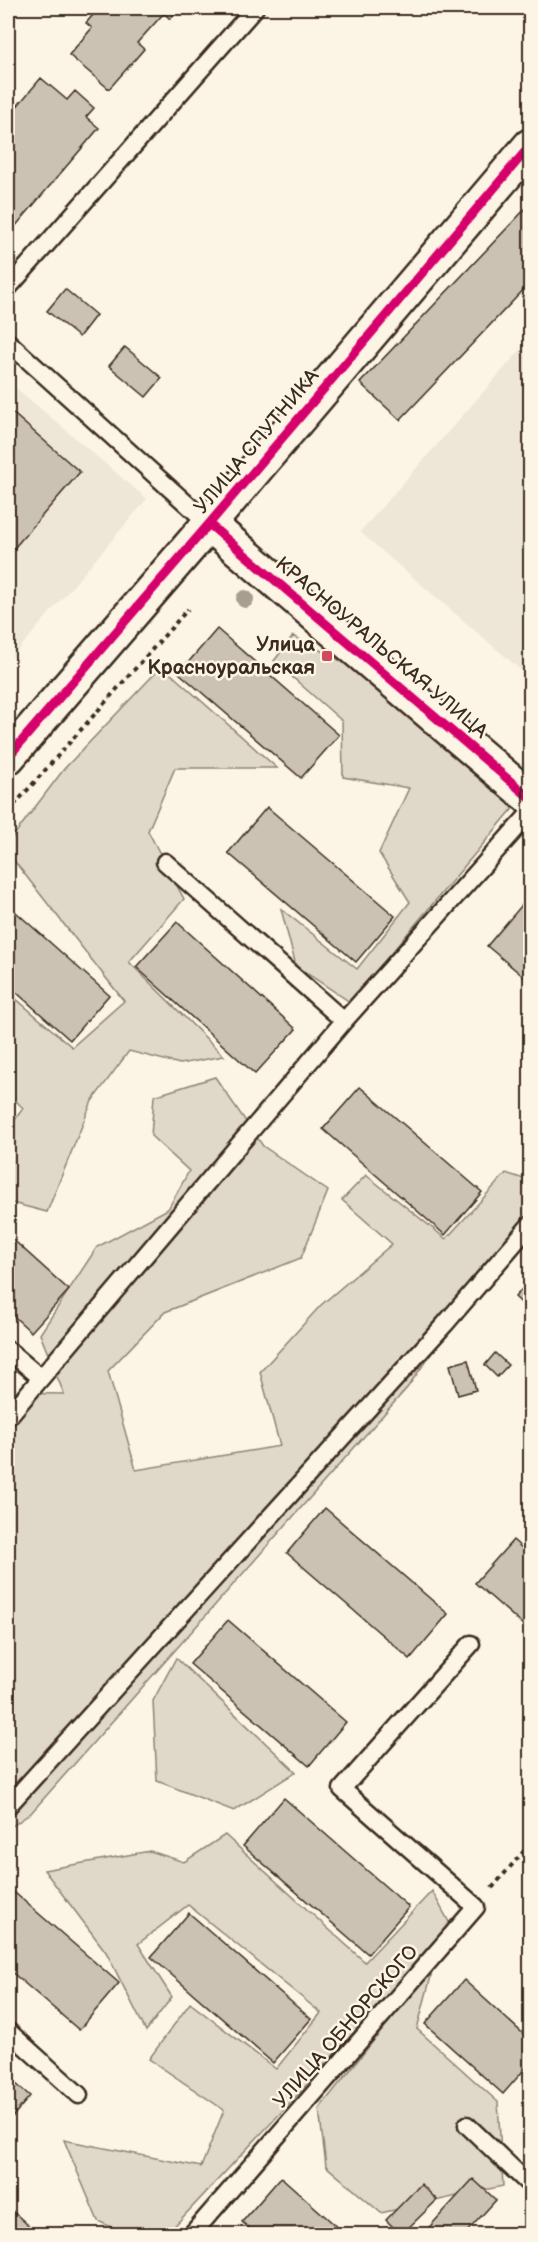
<svg xmlns="http://www.w3.org/2000/svg" width="538" height="2242" viewBox="0 0 538 2242" font-family="'Balsamiq Sans',sans-serif">
	<rect width="100%" height="100%" fill="#fcf5e5"/>
	<filter id="ink" filterUnits="userSpaceOnUse"><feTurbulence type="fractalNoise" baseFrequency=".0167" numOctaves="2"/><feDisplacementMap in="SourceGraphic" scale="12" xChannelSelector="R" yChannelSelector="G"/><feConvolveMatrix kernelMatrix="1 2 1 2 8 2 1 2 1" color-interpolation-filters="sRGB"/></filter>
	<g filter="url(#ink)">
		<path fill="#eee6d6" d="M530,339V678L360,532Z
			M8,381L147,499L8,662Z"/>
		<path fill="#e0d8c8" stroke="#8e8173" stroke-width="1.5" d="M293,636L393,688L516,805L350,1002L296,966L281,909L357,969L410,902L379,853L409,788L343,777L342,721L274,661Z
			M162,666L277,768H175L148,831L184,899L129,962L224,1056L180,1064L129,1051L92,1101L47,1212L8,1202V1130L23,1108L8,1093V992L72,1047L124,1001L8,853V843L64,769Z
			M215,1077L263,1146L328,1191L301,1258L165,1312L108,1371L136,1470L280,1446L260,1372L321,1305L392,1244L342,1200L366,1175L446,1239L506,1173L530,1181V1213L407,1388L31,1813L8,1829V1393L64,1394L40,1334L97,1247L168,1209L189,1171L151,1136L154,1096Z
			M176,1658L296,1772L234,1811L157,1781L153,1701Z
			M225,1835L365,1962L432,1891L450,1924L304,2088L167,2234H126L98,2221L64,2140L201,2167L224,2110L149,2059L190,2003L276,2069L321,2013L188,1905L138,1944L172,1997L146,2031L106,1952L44,1870L150,1851L184,1862Z
			M434,1965L417,2029L498,2102L503,2186L381,2213L326,2166L319,2109Z"/>
		<path fill="#ccc2b3" stroke="#3b2a1e" stroke-width="1.5" d="M99,8H180L170,19L164,13L137,43L144,49L109,89L69,55L92,28L86,23Z
			M41,78L67,100L75,91L94,108L86,117L99,128L8,235V117Z
			M530,204V283L400,420L360,383Z
			M65,289L96,315L79,337L47,311Z
			M125,347L162,378L146,397L109,366Z
			M8,409L80,472L8,555Z
			M217,629L339,735L301,778L179,673Z
			M267,807L395,916L356,962L228,853Z
			M527,899L530,902V982L487,946Z
			M8,905L109,995L70,1040L8,985Z
			M177,922L296,1029L255,1074L136,967Z
			M360,1087L482,1192L445,1235L323,1129Z
			M8,1235L69,1290L31,1332L8,1311Z
			M530,1280V1311L515,1297Z
			M495,1353L508,1365L497,1377L485,1365Z
			M468,1360L476,1390L458,1395L450,1365Z
			M325,1508L448,1614L410,1659L287,1553Z
			M513,1540L530,1555V1631L475,1583Z
			M228,1620L346,1722L309,1766L190,1664Z
			M284,1798L409,1907L368,1954L243,1846Z
			M8,1887L119,1983L79,2030L8,1969Z
			M189,1913L311,2019L273,2063L151,1957Z
			M464,1980L530,2040V2063L503,2094L425,2024Z
			M8,2077L30,2096L8,2122Z
			M281,2177L345,2234H256L242,2222Z
			M473,2179L496,2200L465,2234H423Z
			M421,2184L437,2200L402,2234H400L386,2220Z
			M8,2207L38,2234H8Z"/>
		<g fill="none" stroke-linecap="round" stroke-linejoin="round">
			<defs>
				<path id="service" d="M8,288L255,8
					M8,342L209,524
					M165,862L344,1021
					M8,1350L41,1378
					M8,1417L344,1021L530,813
					M8,1806L445,1324L530,1225
					M8,2031L79,2095
					M467,2125L530,2185
					M192,2234L476,1907L342,1789L471,1644"/>
				<path id="minor" d="M209,524L530,798
					M8,757L209,524L530,146"/>
			</defs>
			<use href="#service" stroke="#3b2a1e" stroke-width="21"/>
			<use href="#minor" stroke="#3b2a1e" stroke-width="38"/>
			<path stroke="#3b2a1e" stroke-width="4" stroke-dasharray="4.5 4.5" stroke-linecap="butt" d="M8,812L188,609
				M492,1888L530,1844"/>
			<use href="#service" stroke="#fcf5e5" stroke-width="16"/>
			<use href="#minor" stroke="#fcf5e5" stroke-width="33"/>
			<defs>
				<path id="cycleway" d="M209,524L530,798
					M8,757L209,524L530,146"/>
			</defs>
			<use href="#cycleway" stroke="#fcf5e5" stroke-width="13"/>
			<use href="#cycleway" stroke="#d6006c" stroke-width="9"/>
		</g>
		<circle fill="#a89e8f" cx="245" cy="599" r="9"/>
	</g>
	<rect fill="#d1495b" stroke="#fcf5e5" stroke-width="2" x="321" y="650" width="12" height="12" rx="3"/>
	<g text-anchor="middle" stroke-width="5" stroke-linejoin="round" paint-order="stroke">
		<g font-size="20" fill="#3b2a1e" stroke="#fcf5e5">
			<text transform="translate(256 441) rotate(-50)" y="7">УЛИЦА СПУТНИКА</text>
			<text transform="translate(382 647) rotate(40)" y="7">КРАСНОУРАЛЬСКАЯ УЛИЦА</text>
			<text transform="translate(345 2026) rotate(-49)" y="7">УЛИЦА ОБНОРСКОГО</text>
		</g>
		<g font-size="20" font-weight="bold" fill="#3b2a1e" stroke="#fcf5e5" text-anchor="end">
			<text x="315" y="651">Улица<tspan x="315" dy="23">Красноуральская</tspan></text>
		</g>
	</g>
	<rect width="538" height="2242" fill="none" stroke="#fcf5e5" stroke-width="30"/>
	<rect x="15" y="15" width="508" height="2212" fill="none" stroke="#3b2a1e" stroke-width="2" filter="url(#ink)"/>
</svg>
